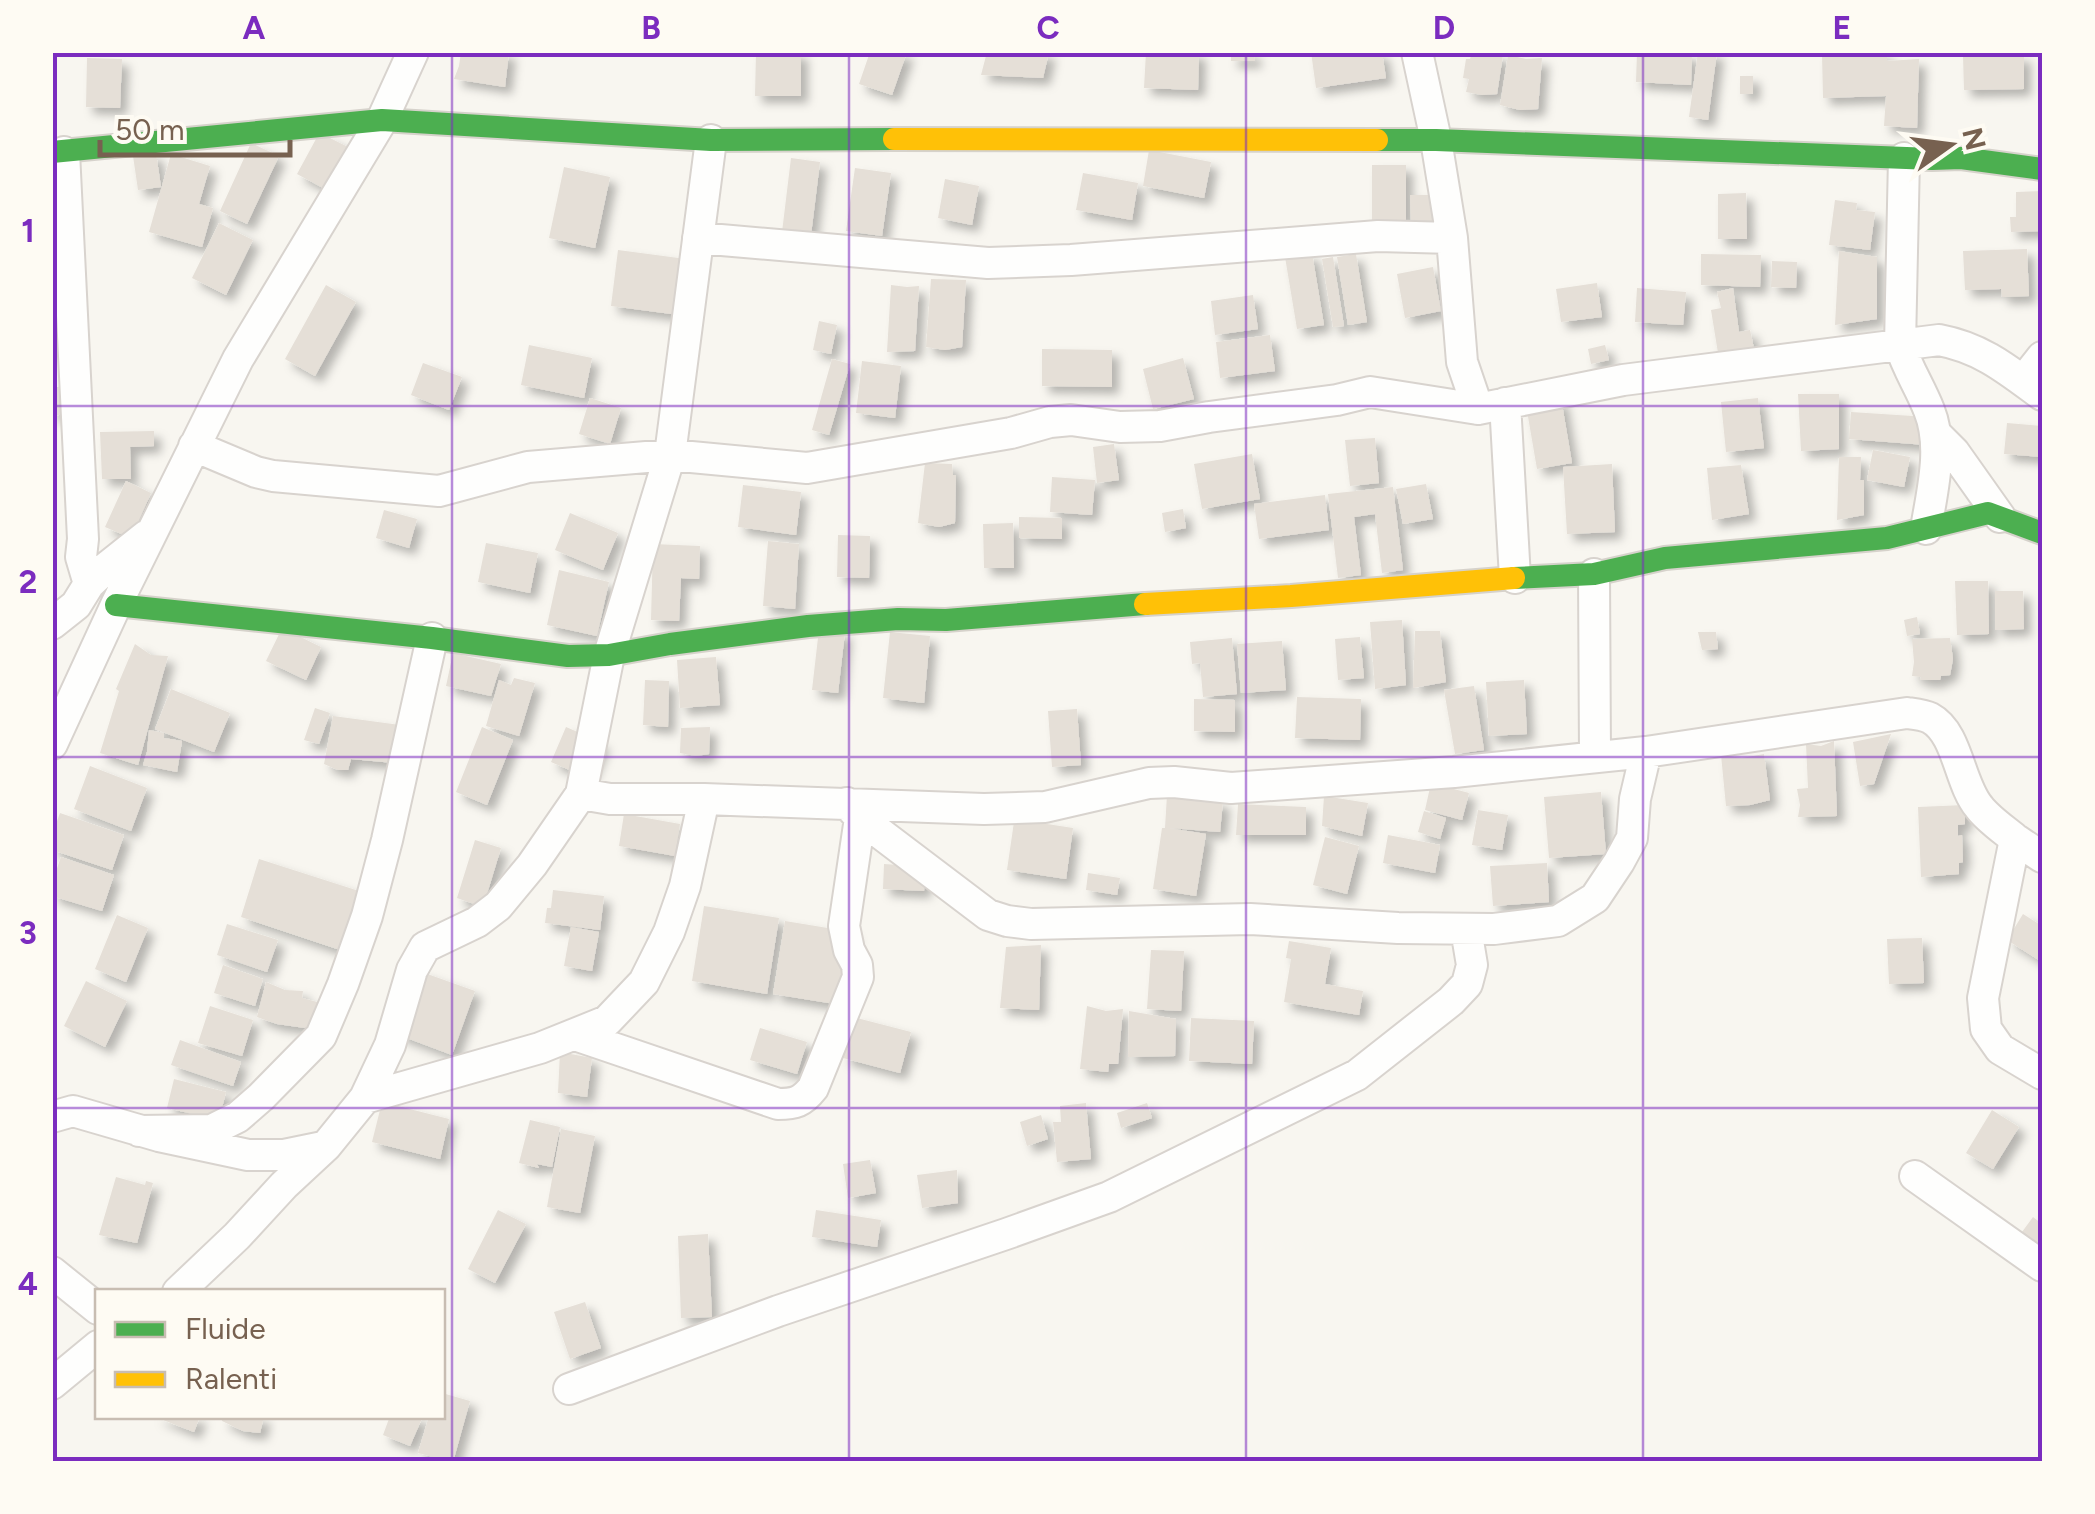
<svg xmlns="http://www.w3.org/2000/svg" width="2095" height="1514" viewBox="0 0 2095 1514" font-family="Figtree,sans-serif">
	<defs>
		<filter id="shadow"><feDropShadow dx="7" dy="7" stdDeviation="5" flood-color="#0004"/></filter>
	</defs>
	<rect width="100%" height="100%" fill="#f8f6f0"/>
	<path fill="#e5dfd7" filter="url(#shadow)" d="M461,52H509L505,87L454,79L459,66Z
		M756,52H801V96H755Z
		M870,52H907L892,95L859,84Z
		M987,52H1049L1043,78L981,75Z
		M1146,52H1199L1198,90L1144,88Z
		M1231,52H1254L1255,61H1231Z
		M1311,52H1382L1386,78L1316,88Z
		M1472,52L1503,55L1497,94L1482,95L1466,92L1469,79L1463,78L1466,59H1470Z
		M1637,52L1692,54L1691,85L1636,82Z
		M1698,52H1717L1708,120L1689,117Z
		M1887,53V61L1919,59L1917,128L1884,126L1886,96L1823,98L1822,54Z
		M1508,55L1526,59L1542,58L1538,109L1520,110L1500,105Z
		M2024,55V89L1964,90L1963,56Z
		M87,58L122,59L120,108L86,107Z
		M1740,76H1753V94H1740Z
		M328,137L348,147L325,189L297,174L316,139Z
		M251,143L279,156L247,224L220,211Z
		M1149,150L1211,162L1204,198L1143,186Z
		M156,153L161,187L138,190L133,156Z
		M171,154L210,166L199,204L213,208L202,247L149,232Z
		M791,158L820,162L811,235L782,232Z
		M1372,165H1406V220H1372Z
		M564,167L610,177L595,248L549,238Z
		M855,168L891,173L882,236L846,231Z
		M1083,173L1138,183L1132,220L1076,210Z
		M945,179L979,186L972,225L938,218Z
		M2042,191V231L2011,232L2010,217H2016V192Z
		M1746,193L1747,239H1718V194Z
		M1410,195H1432L1433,222H1411Z
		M1835,200L1857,203L1856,210L1875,212L1870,250L1829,245Z
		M219,223L253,240L226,295L192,278Z
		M2027,249L2029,296L2002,297L2001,289L1965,290L1963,251Z
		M618,250L686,259L679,315L611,306Z
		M1839,251L1877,257V319L1835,325Z
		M1312,253L1324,325L1297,329L1285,257Z
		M1356,254L1367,322L1348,325L1337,257Z
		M1701,254L1761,255L1760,287L1701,285Z
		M1333,257L1344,326L1333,327L1322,259Z
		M1772,261L1797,262L1796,288L1771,287Z
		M1433,267L1441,311L1405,318L1397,274Z
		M931,279L966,280L962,347L945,350L926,347Z
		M1597,283L1602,317L1561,322L1556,289Z
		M326,285L356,302L315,376L285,359Z
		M891,285L907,287L919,286L915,351L887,352Z
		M1637,288L1686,292L1683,325L1635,322Z
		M1733,288L1739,332L1750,330L1755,353H1718L1711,310L1721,308L1717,292Z
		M1253,295L1258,329L1215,335L1211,301Z
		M819,321L837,325L831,354L813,350Z
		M1270,335L1275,371L1220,378L1216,342Z
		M529,345L592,358L584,398L521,385Z
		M1605,345L1609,360L1591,364L1588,349Z
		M1042,349L1112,350V387L1042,386Z
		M1183,358L1194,399L1153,409L1143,369Z
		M832,359L850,364L829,435L812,430Z
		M862,361L901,366L895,418L856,413Z
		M423,363L462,377L449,410L411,395Z
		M63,386L66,414L52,416V388Z
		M1798,394H1839V449L1801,451Z
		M590,398L621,408L610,444L579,434Z
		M1561,398L1572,463L1537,469L1526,405Z
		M1758,398L1764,448L1726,452L1721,402Z
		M1851,412L1928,417L1926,445L1849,439Z
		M2007,423L2042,426V457L2004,454Z
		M154,431V446L130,447L131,479H102L100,432Z
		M1375,438L1379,483L1350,486L1345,440Z
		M1114,444L1119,480L1097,483L1093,447Z
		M1873,450L1910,457L1904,487L1867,480Z
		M1252,454L1260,499L1202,509L1194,464Z
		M1839,457H1861L1860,480H1864V515L1837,520Z
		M925,463L952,464L953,475H956L955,523L939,527L918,523Z
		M1612,464L1615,532L1567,534L1563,467Z
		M1741,465L1749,514L1712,520L1707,468Z
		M1052,477L1095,480L1092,515L1050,512Z
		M126,481L151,493L131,538L105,527Z
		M1426,484L1433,519L1403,524L1396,489Z
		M743,485L801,492L796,535L738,527Z
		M1393,487L1403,570L1382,573L1375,514L1354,517L1361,575L1338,578L1328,494Z
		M1325,495L1329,530L1259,539L1254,504Z
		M1183,509L1186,528L1165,532L1162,513Z
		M384,510L417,519L409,548L376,538Z
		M570,513L618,533L603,570L555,550Z
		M1019,517L1062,518V539L1019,538Z
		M1013,523L1014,568H984L983,524Z
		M838,535L870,536L869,578L837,577Z
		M768,541L799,544L795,609L763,606Z
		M486,543L538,553L530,593L478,582Z
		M653,544L700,546L699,579L681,578L679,621L651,620Z
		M559,570L609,582L597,636L547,625Z
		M1955,581H1988L1989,634L1957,635Z
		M1995,591H2023L2024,629L1995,630Z
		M1917,617L1920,634L1907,636L1904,620Z
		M1402,620L1406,685L1375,689L1370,622Z
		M282,628L321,647L306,680L266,661Z
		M819,629L845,632L838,693L812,690Z
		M1415,631H1440L1446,682L1413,688Z
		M890,632L930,636L924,703L883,698Z
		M1698,632H1716L1718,649L1702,650Z
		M1360,637L1364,678L1338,680L1335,639Z
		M1232,638L1237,694L1203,697L1200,663L1192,664L1190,642Z
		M1950,638L1953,659L1950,675L1941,676L1940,680H1920L1921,677L1912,676L1914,662L1912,639Z
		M1282,641L1286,690L1241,693L1237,644Z
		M135,644L151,655L168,656L138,765L100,753L119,691L116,689Z
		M453,653L501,664L491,696L446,686Z
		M716,657L720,705L680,708L677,660Z
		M514,678L535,683L519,736L486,726L499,680L511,685Z
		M645,680L669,681L668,727L643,725Z
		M1524,680L1527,734L1489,736L1486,682Z
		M1474,686L1484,750L1455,754L1444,690Z
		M171,689L230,713L214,752L155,729Z
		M1297,697L1361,699L1360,740L1295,738Z
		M1194,699L1235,700V732L1194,731Z
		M315,708L330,713L319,744L304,740Z
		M1077,709L1081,765L1052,767L1048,711Z
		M333,716L400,725L394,763L351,759L348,770H338L324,764Z
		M482,727L513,740L487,805L456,792Z
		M566,727L603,743L588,778L551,762Z
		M710,727L709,754L696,756L680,753L681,728Z
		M149,730L164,733V738L182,741L177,772L143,765L147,752Z
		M1891,734L1874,784L1860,786L1853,742Z
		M1834,741L1837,816L1798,817L1800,805L1797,789L1808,788L1806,744L1821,746Z
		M1764,754L1770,800L1750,805L1726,806L1721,755L1742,758Z
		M90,766L147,788L131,831L74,809Z
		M1431,783L1469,793L1462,820L1425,810Z
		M1601,792L1606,854L1549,858L1544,797Z
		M1167,795L1223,801L1220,832L1169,828L1206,834L1196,896L1153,889L1162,828H1165Z
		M1324,796L1368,803L1362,836L1322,826Z
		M1238,804L1306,807V835H1236Z
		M1965,805V824L1958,825V836L1962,835L1963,862L1959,863V874L1921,877L1918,807Z
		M1016,808L1034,822L1073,828L1066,879L1007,870Z
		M1478,810L1508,815L1502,850L1472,845Z
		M1424,811L1446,818L1440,839L1418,832Z
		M60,813L124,835L112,870L52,850V835Z
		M624,814L680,824L675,856L619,846Z
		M1388,835L1440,845L1435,873L1383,863Z
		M1325,837L1359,846L1347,894L1313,885Z
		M475,840L501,848L483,907L457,898Z
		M61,857L114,875L102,911L52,896V883Z
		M259,859L362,892L343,951L241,917Z
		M1547,863L1549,902L1493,906L1490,866Z
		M884,864L926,867L924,891L883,889Z
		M1088,873L1120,878L1117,895L1086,890Z
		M553,890L604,896L600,930L545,923L547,908H551Z
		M704,906L779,918L767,994L692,981Z
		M2023,914L2042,926V962L2007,940Z
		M117,915L148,928L126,982L95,969Z
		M785,921L852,932L841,1005L773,994Z
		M227,924L278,940L267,972L217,955Z
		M571,927L599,932L592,971L564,966Z
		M1922,938L1924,983L1889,984L1887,939Z
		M1289,941L1331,948L1325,984L1363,991L1359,1015L1284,1002L1291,959L1286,958Z
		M1041,945L1039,1010L1000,1008L1006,947Z
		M1151,950L1184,951L1181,1011L1147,1009Z
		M223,965L263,979L255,1006L214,993Z
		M419,971L475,991L452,1055L396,1034Z
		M86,981L127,1001L105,1047L64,1026Z
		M266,982L285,990L303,991L302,998L317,1002L319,1030L277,1024L257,1017Z
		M210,1006L253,1020L242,1056L198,1043Z
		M1087,1006L1106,1011L1123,1009L1118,1064H1109L1108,1072L1080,1069Z
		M1129,1011L1176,1019L1175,1056L1128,1057Z
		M853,1017L911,1032L900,1073L843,1058Z
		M1191,1018L1254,1021L1252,1064L1189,1061Z
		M760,1028L807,1042L797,1074L750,1060Z
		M180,1040L241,1062L233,1086L171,1065Z
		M560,1052L592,1058L587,1097L558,1093Z
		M174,1079L226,1092L219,1120L167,1108Z
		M382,1102L449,1119L440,1159L372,1142Z
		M1086,1103L1091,1159L1057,1162L1053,1122H1061L1060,1106Z
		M1147,1103L1152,1118L1121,1128L1117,1113Z
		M1992,1110L2019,1127L1993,1169L1966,1153Z
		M1041,1115L1048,1139L1027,1146L1020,1122Z
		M530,1120L560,1127L552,1167L537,1164L539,1168L519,1163Z
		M561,1129L595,1136L580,1213L547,1207Z
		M870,1160L876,1193L848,1198L843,1164Z
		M957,1170L958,1203L922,1208L917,1175Z
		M116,1177L145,1185L146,1181L153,1183L137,1243L99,1235Z
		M498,1210L526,1224L495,1283L468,1269Z
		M816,1210L881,1220L877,1247L812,1237Z
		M2033,1217L2042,1224V1241L2039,1246L2022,1232Z
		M708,1234L712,1317L681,1318L678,1236Z
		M585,1302L601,1348L570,1359L554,1312Z
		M442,1393L470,1401L453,1462L418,1453L429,1416H442Z
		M153,1416H200L194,1432Z
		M223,1416H264L260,1433L243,1431L222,1421Z
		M390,1416H423L410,1446L383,1435Z"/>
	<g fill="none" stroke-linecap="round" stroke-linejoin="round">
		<defs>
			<path id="street" d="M1417,52L1436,140L1452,238L1462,362L1478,409
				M64,152L83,539L81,557L89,584
				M1904,158L1900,345C1907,368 1920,387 1929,410C1944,447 1932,491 1926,529
				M698,238L988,263L1071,260L1378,236L1452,238
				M2023,381L2042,357
				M1505,403L1515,578
				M1935,433L1954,452L2000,517
				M194,446L256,472L273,476L439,491L528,467L670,455L807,468L1011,433L1050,422L1071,420L1120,427L1160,426L1209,417L1337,400L1370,392L1478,409L1623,380L1939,340C1982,348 2008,370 2042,395
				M1594,574L1595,756
				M52,624L76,605L89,584L107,567L146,536
				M52,744L116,605L238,359L382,120L413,52
				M581,794L610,799H704L984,809L1045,807L1149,783L1174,782L1231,788L1454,772L1646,752L1907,713C1914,714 1924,715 1930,718C1958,733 1959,783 1979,807C1988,819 2003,829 2015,839L1983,998L1986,1029L2000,1049L2042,1074
				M847,803L860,818L988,915L1007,921L1031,924L1250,919L1398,928L1494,929L1558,921L1595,898L1619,862L1632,838L1635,799L1646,752
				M2015,839L2042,857
				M575,1035L778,1104C795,1104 802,1102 813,1088L858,977L857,965L849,950L844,926L860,818
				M365,1098L540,1048L607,1021L644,982L669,932L685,886L704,799
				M52,1117L73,1111L159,1136L248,1155H284L323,1147
				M139,1131L212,1130L238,1117L261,1097L321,1036L343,984L367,916L387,840L432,638
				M1915,1176L2042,1266
				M52,1272L98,1309
				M178,1292L237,1236L284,1185L326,1146L365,1098L390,1045L412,970L425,947L477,922L498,906L532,865L581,794L609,655L670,455L711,140
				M52,1384L98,1346
				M569,1389L778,1311L1006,1234L1109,1197L1357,1075L1451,1001L1467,984L1472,965L1466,929"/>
			<path id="fast" d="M1377,140H1436L1932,159L1961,158L2042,169
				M52,152L382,120L711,140L894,139
				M1514,578L1594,574L1665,558L1887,538L1988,513L2042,533
				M116,605L432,638L568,656L609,655L670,644L808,626L898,619L946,620L1145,604"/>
			<path id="slow" d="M894,139L1377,140
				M1145,604L1291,596L1514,578"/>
		</defs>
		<use href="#street" stroke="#d8d3ce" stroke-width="34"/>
		<use href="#fast" stroke="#d6d2cb" stroke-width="26"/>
		<use href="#slow" stroke="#d6d2cb" stroke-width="26"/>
		<use href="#street" stroke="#fefefd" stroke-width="30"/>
		<use href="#fast" stroke="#4caf50" stroke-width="22"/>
		<use href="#slow" stroke="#ffc107" stroke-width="22"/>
	</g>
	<path fill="none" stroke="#7b2cbf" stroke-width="2.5" stroke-opacity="0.55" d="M452,52V1462M849,52V1462M1246,52V1462M1643,52V1462M52,406H2042M52,757H2042M52,1108H2042"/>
	<rect width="2095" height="1514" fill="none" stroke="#fefbf3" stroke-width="110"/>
	<rect x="95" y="1289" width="350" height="130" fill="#fefbf3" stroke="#c8bdb2" stroke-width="2.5"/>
	<rect x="115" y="1322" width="50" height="15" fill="#4caf50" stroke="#c8bdb2" stroke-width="2.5"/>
	<text x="185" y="1339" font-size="30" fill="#776150">Fluide</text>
	<rect x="115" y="1372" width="50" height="15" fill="#ffc107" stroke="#c8bdb2" stroke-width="2.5"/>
	<text x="185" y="1389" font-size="30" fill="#776150">Ralenti</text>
	<g transform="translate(1950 145) rotate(76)" stroke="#fefbf3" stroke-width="8" paint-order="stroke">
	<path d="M0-8L18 38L0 25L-18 38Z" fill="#776150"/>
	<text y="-15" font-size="28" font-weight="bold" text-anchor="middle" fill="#776150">N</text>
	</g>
	<path d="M100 140v15h190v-15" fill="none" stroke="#776150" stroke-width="5"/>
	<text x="115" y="140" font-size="30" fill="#776150" stroke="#fefbf3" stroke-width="8" paint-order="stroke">50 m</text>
	<rect x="55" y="55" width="1985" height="1404" fill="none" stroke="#7b2cbf" stroke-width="4"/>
	<g font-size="32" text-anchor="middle" font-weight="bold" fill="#7b2cbf">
		<text x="254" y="39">A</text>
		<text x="651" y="39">B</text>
		<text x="1048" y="39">C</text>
		<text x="1444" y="39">D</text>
		<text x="1842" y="39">E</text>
		<text x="28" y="242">1</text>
		<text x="28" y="593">2</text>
		<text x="28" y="944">3</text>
		<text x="28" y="1295">4</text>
	</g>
</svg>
